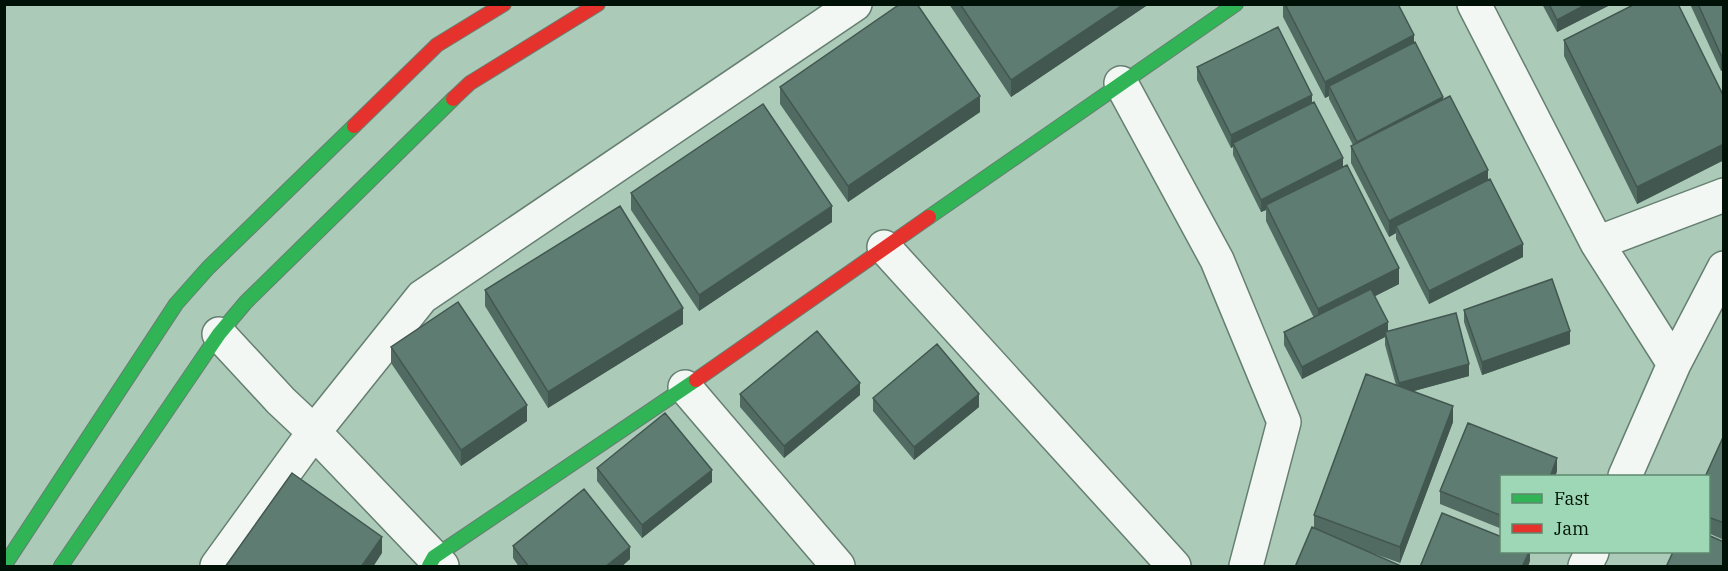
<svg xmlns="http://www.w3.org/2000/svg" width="1728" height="571" viewBox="0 0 1728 571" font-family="'IBM Plex Serif',serif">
	<rect width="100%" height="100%" fill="#abcab8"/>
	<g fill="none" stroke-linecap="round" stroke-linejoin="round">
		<defs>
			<path id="street" d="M1474,4L1597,243L1674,364
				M1121,83L1217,260L1284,422L1246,566
				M1597,243L1724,195
				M884,247L1174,566
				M219,334L281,401L314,432L442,566
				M685,387L838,566
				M1625,476L1674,364L1724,268
				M217,566L314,432L422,297L855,4
				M1585,566L1592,552"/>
			<path id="fast" d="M929,217L1236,4
				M4,566L176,304L208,268L354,126
				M61,566L219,334L246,302L453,99
				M429,566L434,557L696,380"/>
			<path id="jam" d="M453,99L470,83L598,4
				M354,126L437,45L504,4
				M696,380L929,217"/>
		</defs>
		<use href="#street" stroke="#667f71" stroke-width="36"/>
		<use href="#fast" stroke="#667f71" stroke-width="16"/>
		<use href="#jam" stroke="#667f71" stroke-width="16"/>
		<use href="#street" stroke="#f2f7f4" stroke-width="33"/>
		<use href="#fast" stroke="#30b455" stroke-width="14"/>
		<use href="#jam" stroke="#e5322d" stroke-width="14"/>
	</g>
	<path fill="#526b62" d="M949,4H1146V6L1011,97Z
		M1283,4H1398L1414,42L1443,99L1488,180L1523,257L1429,304L1396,239V233L1389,237L1351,163V146L1353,145L1329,99V96L1325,98L1283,17Z
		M1542,4H1612L1557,32Z
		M1690,4H1724L1721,71Z
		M1564,40L1724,97V160L1637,204L1564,56Z
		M1197,67L1312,103L1343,166L1399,284L1375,296L1388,332L1469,376L1414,391L1453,422L1400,563L1361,549L1314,528V515L1396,385L1385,345V337L1302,379L1284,345V332L1314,318L1266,221V210L1261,212L1233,155V147L1231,148L1197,80Z
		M1724,76V94L1722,90V77Z
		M780,87L980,112L848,202L780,104Z
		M631,193L832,222L699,311L631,210Z
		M485,290L683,324L548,408L485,306Z
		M1464,310L1570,344L1482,375L1464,322Z
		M391,347L527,421L461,466L391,363Z
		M740,394L860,395L784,458L740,407Z
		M873,398L979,407L914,460L873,411Z
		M1468,423L1557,458V471L1555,477H1502V529L1440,504V491Z
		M1724,435V540L1708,533V477Z
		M597,468L712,482L642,538L597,481Z
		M513,546L630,559L621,567H519L513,558Z"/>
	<path fill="#425750" d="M1124,4H1146V6L1011,97V80Z
		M1587,4H1612L1557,32V20Z
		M1414,35V51L1329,86V96L1325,98V82Z
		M1724,54V70L1721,71V55Z
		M1312,95V108L1233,143V147L1231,148V135Z
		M980,96V112L848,202V186Z
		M1443,97V109L1357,154V142Z
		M1724,144V160L1637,204V187Z
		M1343,158V171L1266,205V210L1261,212V200Z
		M1488,170V186L1396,226V233L1389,237V221Z
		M832,206V222L699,311V295Z
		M1523,244V257L1429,304V291Z
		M1399,268V284L1318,325V309Z
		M683,308V324L548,408V392Z
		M1388,322V335L1385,332V337L1302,379V367Z
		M1570,331V344L1482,375V362Z
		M1469,364V376L1399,395V383Z
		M860,383V395L784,458V446Z
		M979,394V407L914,460V447Z
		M527,405V421L461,466V450Z
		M1453,406V422L1400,563V547Z
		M1557,458V471L1555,477H1550Z
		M712,470V482L642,538V525Z
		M382,537V553L373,567H361Z
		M630,547V559L621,567H605Z
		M1529,552H1530V561L1528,567H1522Z"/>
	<path fill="#5f7c72" stroke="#425750" stroke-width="1.5" d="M900,4H917L980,96L848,186L780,87Z
		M960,4H1124L1011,80Z
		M1285,4H1398L1414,35L1325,82Z
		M1549,4H1587L1557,20Z
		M1635,4H1678L1724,97V144L1637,187L1564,40Z
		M1698,4H1724V54L1721,55Z
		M1278,27L1312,95L1231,135L1197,67Z
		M1415,42L1443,97L1357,142L1329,86Z
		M1450,96L1488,170L1389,221L1351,146Z
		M1314,102L1343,158L1261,200L1233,143Z
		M763,104L832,206L699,295L631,193Z
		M1347,165L1399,268L1318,309L1266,205Z
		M1490,179L1523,244L1429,291L1396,226Z
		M620,206L683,308L548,392L485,290Z
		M1552,279L1570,331L1482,362L1464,310Z
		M1371,289L1388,322L1302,367L1284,332Z
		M458,302L527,405L461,450L391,347Z
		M1456,313L1469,364L1399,383L1385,332Z
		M817,331L860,383L784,446L740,394Z
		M937,344L979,394L914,447L873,398Z
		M1366,374L1453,406L1400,547L1314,515Z
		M665,413L712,470L642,525L597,468Z
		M1468,423L1557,458L1550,477H1502V516L1440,491Z
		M1724,435V523L1708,517V477H1705Z
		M292,473L382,537L361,567H225Z
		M584,489L630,547L605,567H529L513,546Z
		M1442,513L1502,537V552H1529L1522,567H1420Z
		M1312,527L1401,566V567H1295Z
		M1708,535L1724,542V567H1666L1673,552H1708Z"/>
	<rect width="1728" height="571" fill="none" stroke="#001207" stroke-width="12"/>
	<rect x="1500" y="475" width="210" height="78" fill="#9ed7b5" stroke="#5f886f" stroke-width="1.5"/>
	<rect x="1512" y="494" width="30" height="9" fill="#30b455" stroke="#5f886f" stroke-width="1.5"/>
	<text x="1554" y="505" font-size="18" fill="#001207">Fast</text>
	<rect x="1512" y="524" width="30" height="9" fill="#e5322d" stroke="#5f886f" stroke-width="1.5"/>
	<text x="1554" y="535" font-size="18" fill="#001207">Jam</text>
</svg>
